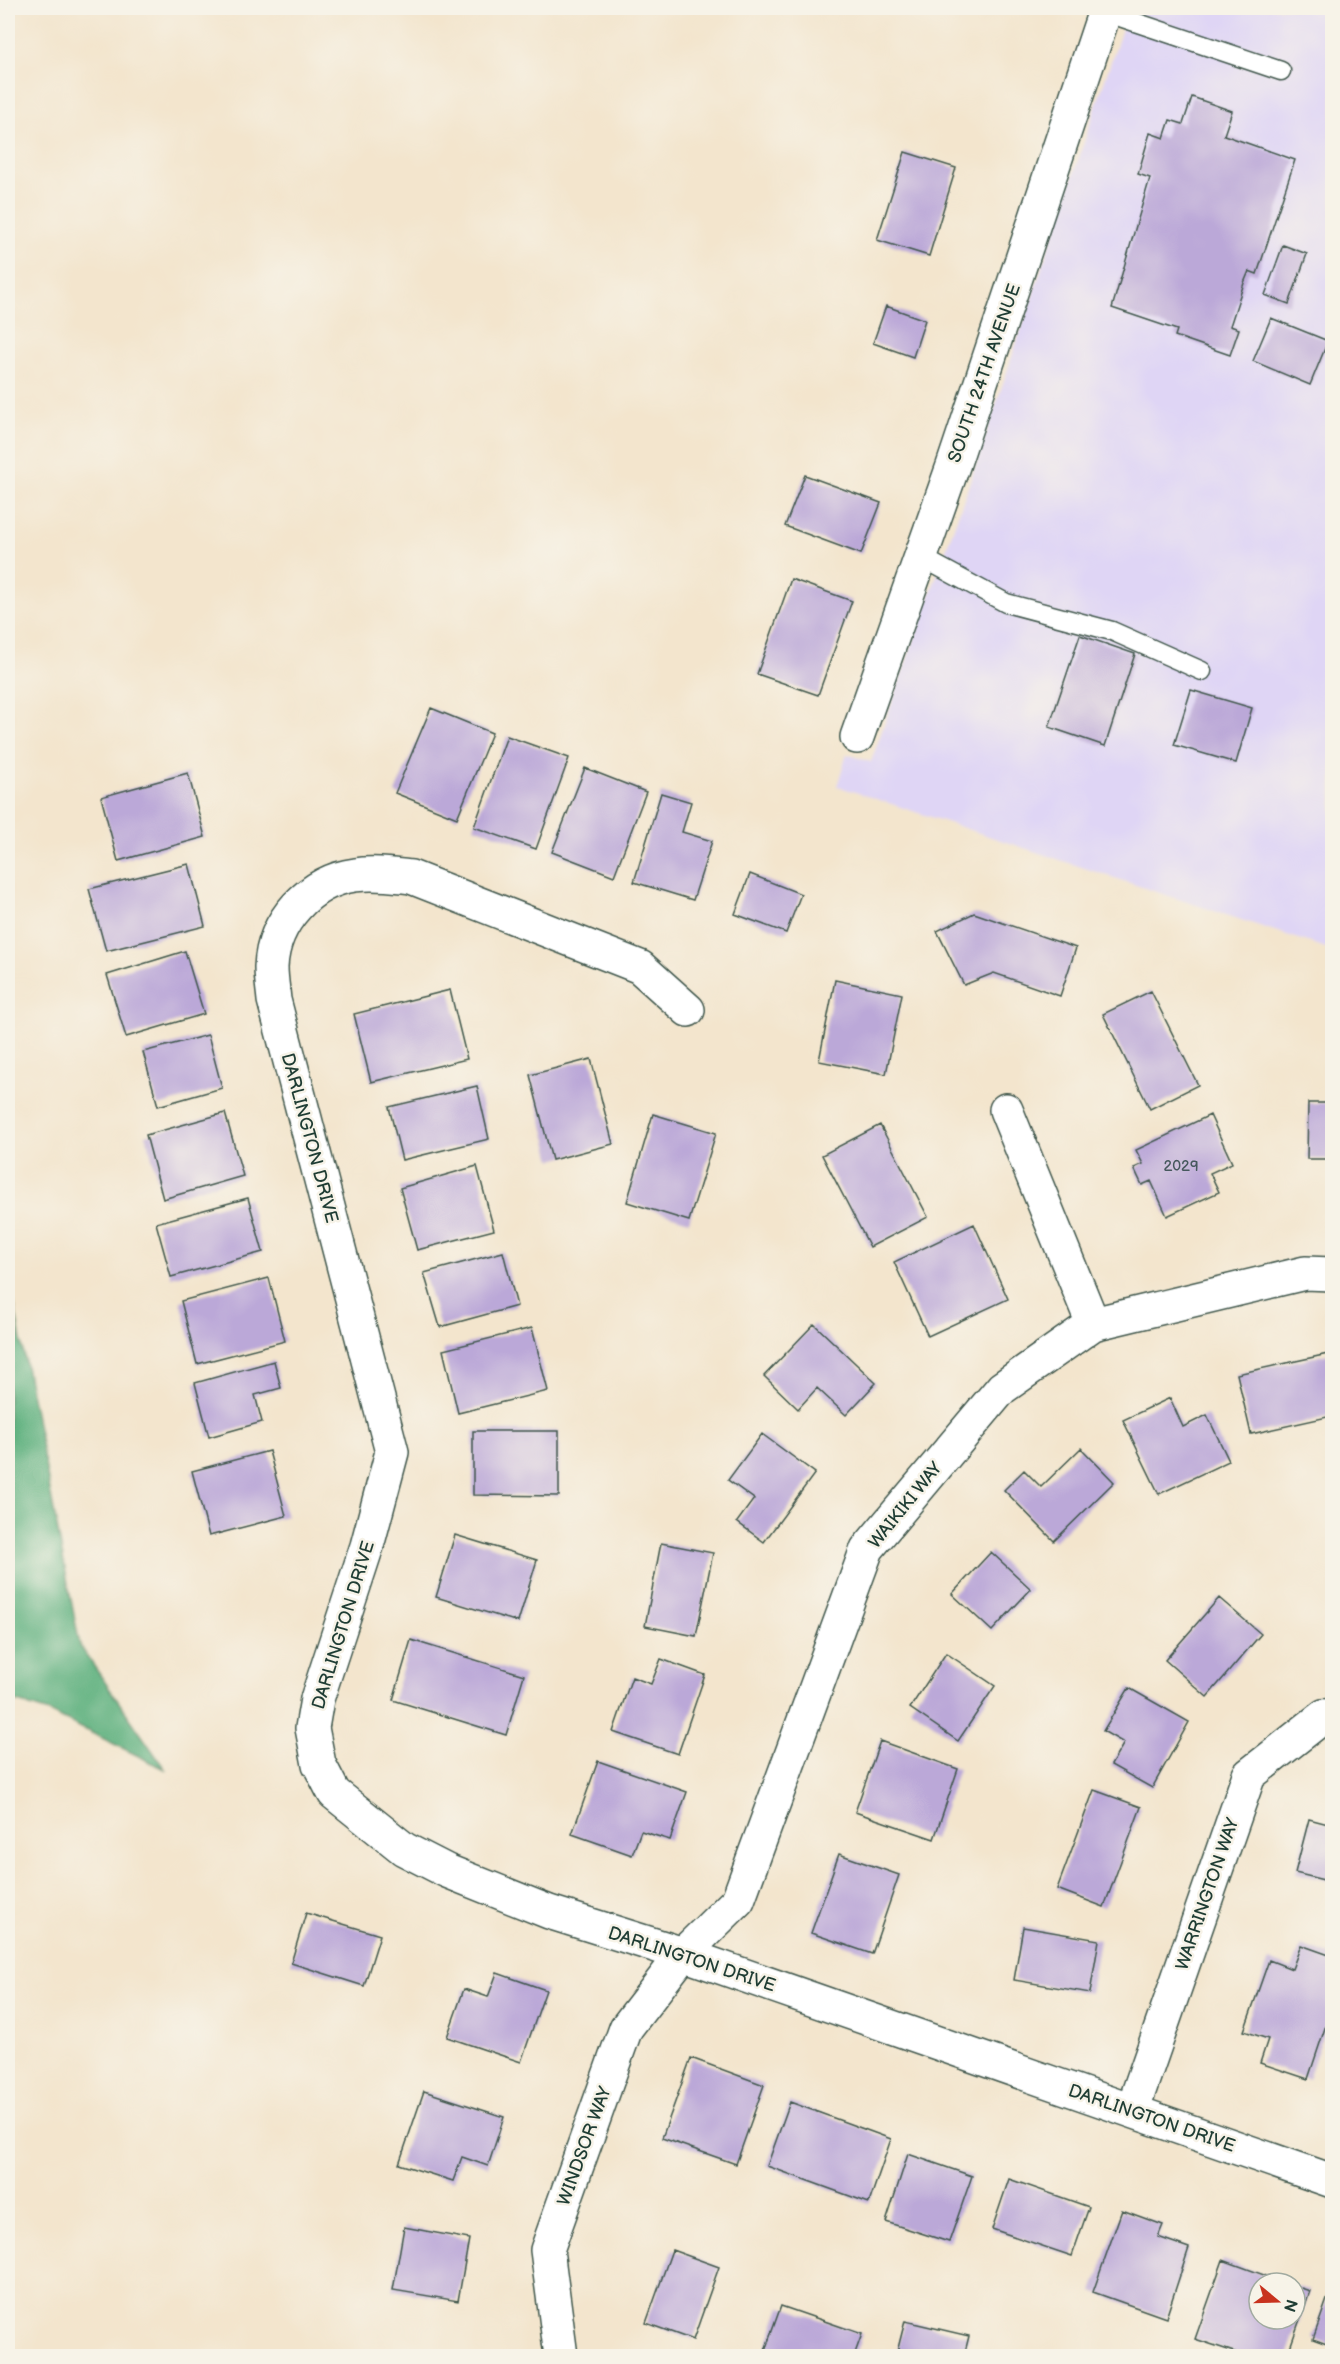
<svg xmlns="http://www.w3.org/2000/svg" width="1340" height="2364" viewBox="0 0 1340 2364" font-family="'Balsamiq Sans',sans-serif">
	<rect width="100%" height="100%" fill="#f7f3e8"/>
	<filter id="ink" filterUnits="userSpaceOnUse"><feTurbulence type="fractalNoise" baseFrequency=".0167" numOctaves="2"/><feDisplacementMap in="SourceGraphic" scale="12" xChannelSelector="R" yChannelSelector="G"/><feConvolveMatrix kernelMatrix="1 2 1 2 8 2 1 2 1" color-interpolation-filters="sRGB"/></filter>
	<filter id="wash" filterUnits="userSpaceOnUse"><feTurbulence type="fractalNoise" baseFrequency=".008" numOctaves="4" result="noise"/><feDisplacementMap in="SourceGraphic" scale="24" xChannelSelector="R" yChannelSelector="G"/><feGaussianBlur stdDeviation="1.35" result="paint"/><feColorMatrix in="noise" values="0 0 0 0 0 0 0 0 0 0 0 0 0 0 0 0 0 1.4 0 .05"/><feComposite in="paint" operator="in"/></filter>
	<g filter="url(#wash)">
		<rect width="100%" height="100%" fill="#f3e5cd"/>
		<path fill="#dfd5f5" d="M1129,8H1332V950L837,786L847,754L871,762L973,473Z"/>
		<path fill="#5db07e" stroke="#3e7659" stroke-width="1.5" d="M8,1273L80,1646L165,1769L49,1712L8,1699Z"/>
		<g id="blocks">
			<path fill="#bba8d8" d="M1192,97L1232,111L1224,135L1295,160L1257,274L1249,271L1244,283L1230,326L1239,329L1230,355L1175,336L1177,330L1112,308L1150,178L1138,174L1150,133L1164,138L1170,120L1183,124Z
				M905,152L956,168L929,256L877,240Z
				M1283,245L1307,254L1289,304L1265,295Z
				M886,306L925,320L913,357L873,343Z
				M1271,318L1328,341L1310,385L1253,361Z
				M805,475L881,503L861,554L785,526Z
				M791,579L852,601L818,695L757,674Z
				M1080,635L1135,654L1105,746L1049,727Z
				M1191,690L1252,708L1236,763L1174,745Z
				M431,708L492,733L457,818L395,793Z
				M507,736L569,758L536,849L474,827Z
				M585,768L646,792L614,876L552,852Z
				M188,773L205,837L118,861L101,797Z
				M661,793L691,802L682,832L712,841L693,900L634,882Z
				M189,864L205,926L106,951L89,889Z
				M750,874L801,894L786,933L735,914Z
				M974,913L1076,948L1060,996L994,973L964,985L937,931Z
				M185,951L204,1014L126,1037L107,975Z
				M835,980L902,994L886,1074L819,1061Z
				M450,990L467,1059L371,1082L354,1014Z
				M1151,991L1198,1085L1150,1109L1103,1014Z
				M208,1035L222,1088L158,1106L143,1052Z
				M591,1059L613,1144L552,1160L530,1075Z
				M477,1086L489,1139L402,1160L389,1107Z
				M1308,1103H1332V1159H1307Z
				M225,1113L243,1176L163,1199L146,1135Z
				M653,1114L716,1133L689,1221L627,1202Z
				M1210,1115L1232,1163L1210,1173L1219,1192L1167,1216L1151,1181L1142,1185L1134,1168L1143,1164L1136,1150Z
				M880,1125L928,1217L870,1247L822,1155Z
				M477,1166L494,1230L417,1250L400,1188Z
				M248,1198L263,1252L171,1277L156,1223Z
				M974,1224L1008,1299L928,1336L894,1262Z
				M503,1252L517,1306L440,1327L424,1273Z
				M269,1278L285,1341L197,1364L181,1301Z
				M814,1324L876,1383L846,1415L817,1388L798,1409L764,1376Z
				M532,1328L548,1391L458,1413L443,1350Z
				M1328,1354L1332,1375V1416L1251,1434L1237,1374Z
				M274,1361L281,1388L255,1395L262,1422L209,1437L195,1383Z
				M1170,1398L1183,1427L1207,1415L1229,1461L1159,1494L1123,1420Z
				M473,1431H559V1496L473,1495Z
				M762,1434L815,1473L764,1542L737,1522L754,1499L728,1480Z
				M1081,1448L1114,1482L1054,1541L1004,1490L1024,1470L1041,1487Z
				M269,1451L286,1516L209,1536L192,1471Z
				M455,1535L537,1560L518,1622L436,1597Z
				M661,1543L713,1553L696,1636L645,1626Z
				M991,1552L1031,1589L992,1631L952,1594Z
				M1219,1598L1261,1634L1207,1697L1165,1660Z
				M411,1640L524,1675L506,1735L393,1700Z
				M946,1653L995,1686L958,1741L910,1708Z
				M661,1659L705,1675L678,1754L613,1732L632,1677L651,1684Z
				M1129,1688L1189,1722L1152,1788L1111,1765L1124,1743L1103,1731Z
				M880,1741L958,1769L934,1839L855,1812Z
				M598,1761L687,1792L670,1840L641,1831L632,1855L572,1834Z
				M1094,1790L1141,1807L1104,1907L1057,1889Z
				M1309,1819L1332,1825V1882L1295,1873Z
				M839,1854L899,1875L872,1954L811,1933Z
				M306,1913L380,1935L364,1986L291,1963Z
				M1023,1927L1099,1940L1090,1993L1014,1980Z
				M1301,1945L1332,1956V2007L1308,2079L1260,2063L1268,2039L1244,2031L1269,1960L1292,1969Z
				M497,1973L546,1990L521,2062L447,2037L464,1989L488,1997Z
				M691,2058L764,2085L736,2164L662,2138Z
				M424,2091L504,2117L488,2166L462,2157L453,2181L399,2164Z
				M790,2102L891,2139L869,2203L767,2166Z
				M908,2154L972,2176L949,2242L886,2222Z
				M1009,2179L1089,2207L1072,2256L992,2229Z
				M1122,2210L1163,2225L1158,2237L1189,2248L1166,2318L1093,2292Z
				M404,2227L469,2239L458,2301L393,2290Z
				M672,2250L719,2267L693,2340L646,2323Z
				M1223,2260L1286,2283H1259V2319H1295V2286L1310,2291L1287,2356H1246L1195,2339Z
				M1330,2291L1332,2292V2346L1313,2339Z
				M781,2306L862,2334L854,2356H763Z
				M905,2321L969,2336L964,2356H896Z"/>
		</g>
	</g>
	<g filter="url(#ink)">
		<use href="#blocks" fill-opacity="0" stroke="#3f564b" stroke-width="1.5"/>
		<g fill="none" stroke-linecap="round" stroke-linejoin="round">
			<defs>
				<path id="lane" d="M1105,12L1281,71
					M921,557L1006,603L1112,631L1202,671"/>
				<path id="street" d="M857,737L953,466L1106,8
					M688,1010L640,967L411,877C393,875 374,872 355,875C310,881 273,921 271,967C271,978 273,989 274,1000L392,1452L367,1546L317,1699L312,1728L319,1764L334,1793L404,1849L447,1871L549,1912L683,1954L1332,2181
					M1006,1110L1093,1324
					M1132,2111L1249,1775L1324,1716L1332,1719
					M561,2356L547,2250L626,2028L683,1954L738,1900L867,1549L1002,1388L1093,1324L1305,1273L1332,1274"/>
			</defs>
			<use href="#lane" stroke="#3f564b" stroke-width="21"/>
			<use href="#street" stroke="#3f564b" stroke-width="36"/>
			<use href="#lane" stroke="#fff" stroke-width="18"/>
			<use href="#street" stroke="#fff" stroke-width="33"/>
		</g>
	</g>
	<g text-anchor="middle" stroke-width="5" stroke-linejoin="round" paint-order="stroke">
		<g font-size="15" fill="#46585d">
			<text x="1181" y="1171">2029</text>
		</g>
		<g font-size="18" fill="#1f3d34" stroke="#f7f3e8">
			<text transform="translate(984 373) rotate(-71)" y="6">SOUTH 24TH AVENUE</text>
			<text transform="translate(310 1138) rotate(75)" y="6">DARLINGTON DRIVE</text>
			<text transform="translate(905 1505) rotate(-51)" y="6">WAIKIKI WAY</text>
			<text transform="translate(343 1625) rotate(-73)" y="6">DARLINGTON DRIVE</text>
			<text transform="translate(1207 1894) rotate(-71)" y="6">WARRINGTON WAY</text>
			<text transform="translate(692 1959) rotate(18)" y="6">DARLINGTON DRIVE</text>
			<text transform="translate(1152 2118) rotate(19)" y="6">DARLINGTON DRIVE</text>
			<text transform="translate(584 2146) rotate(-70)" y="6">WINDSOR WAY</text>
		</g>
	</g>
	<rect width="1340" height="2364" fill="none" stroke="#f7f3e8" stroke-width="30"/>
	<g transform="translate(1277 2301) rotate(109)"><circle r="28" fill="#f7f3e8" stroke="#a1aaa0" stroke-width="1.5"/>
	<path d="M0-4.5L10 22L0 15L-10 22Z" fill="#c8321e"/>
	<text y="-9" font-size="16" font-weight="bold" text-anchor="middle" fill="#1f3d34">N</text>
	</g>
</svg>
